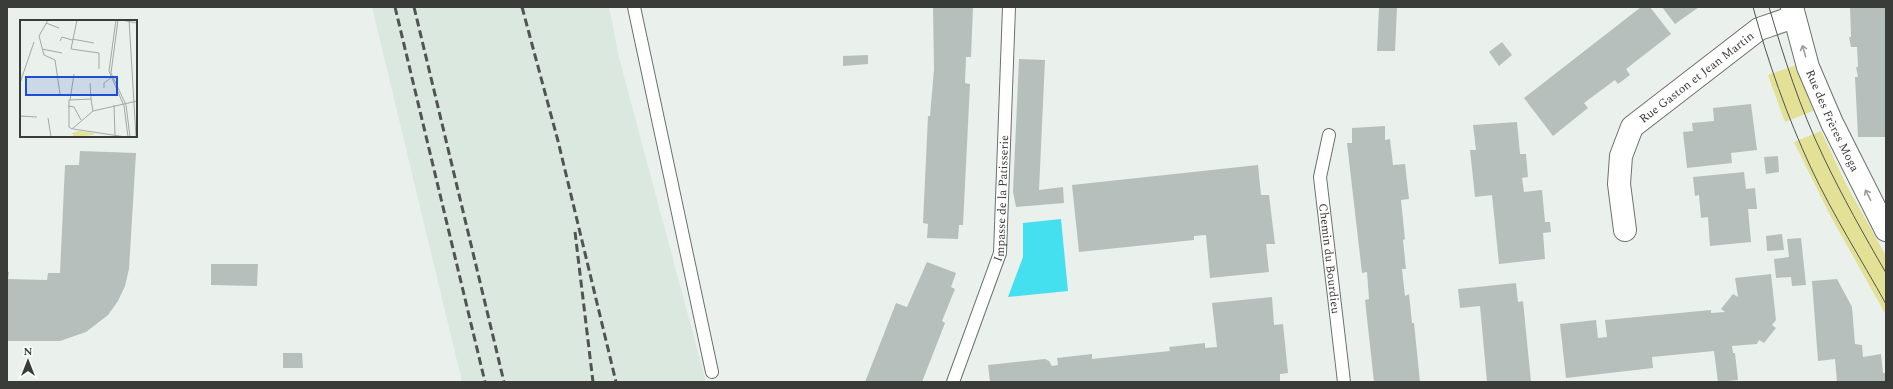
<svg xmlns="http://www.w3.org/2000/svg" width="1893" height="389" viewBox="0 0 1893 389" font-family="Spectral,serif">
	<rect width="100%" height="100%" fill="#eaf0ec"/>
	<path fill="#dae8df" d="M372,7H609L619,58L706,382H462Z"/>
	<path fill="#e2e196" d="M1796,65L1813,111L1785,122L1768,75Z
		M1821,131L1846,184L1886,256V315L1830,215L1794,142Z"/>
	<path fill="#44e0f0" d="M1061,219L1068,291L1008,297L1023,257V223Z"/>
	<path fill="#b7bfbd" d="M933,7H973L971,57H966L965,83L970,84L963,225H959L958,239L927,238L928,224L923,223L928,116H930L934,69Z
		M1379,7H1397L1395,51H1377Z
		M1641,7H1650L1671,34L1626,69L1630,75L1618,84L1615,80L1584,103L1588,108L1553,136L1524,98Z
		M1662,7H1699L1675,24Z
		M1850,7H1886V137H1858L1855,77H1858L1856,67H1858L1857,47H1851L1849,37H1851Z
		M1502,42L1512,55L1499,66L1489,52Z
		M868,55V64L843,66V56Z
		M1019,59L1045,60L1039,190L1063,187L1064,203L1016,207L1013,192Z
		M1751,104L1757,150L1731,153L1732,163L1687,168L1683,132L1693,131L1692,123L1714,121L1713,108Z
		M1517,122L1520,154H1526L1528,177L1522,178L1524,192L1542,190L1545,222H1550L1551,232L1543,233L1545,259L1499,264L1492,195L1475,197L1470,150H1476L1473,125Z
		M1385,126V140L1390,139L1393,165L1405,164L1409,199L1401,200L1405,239L1403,240L1406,269H1402L1405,296L1409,294L1412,323H1414L1420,382H1374L1365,300L1369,299L1368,286L1367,272L1362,273L1347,143H1352V128Z
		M80,151L136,153L129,269L125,286L118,301L108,315L86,332L60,341H7V272H9L8,279L47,280L48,273H60L65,165H79Z
		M1778,156L1779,172L1766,174L1764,157Z
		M1258,165L1261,195H1269L1275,244H1266L1269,272L1210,278L1206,235L1194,236V240L1079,252L1072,185Z
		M1744,172L1746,189L1755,188L1757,209H1748L1751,242L1710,246L1708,217L1701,218L1699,195L1695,196L1693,177Z
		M1782,234L1784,250L1767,251L1766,236Z
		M1801,238L1806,285L1792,286L1791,277L1776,278L1774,259L1789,257L1787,239Z
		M927,262L956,273L951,287L955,289L942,321L945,323L922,382H865L896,303L907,307Z
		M211,264H258L257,286L211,285Z
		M1771,274L1776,320L1772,325L1776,328L1764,343L1759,340L1757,344L1732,346L1733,353H1735L1738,380L1718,382L1714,351L1652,357L1653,368L1566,378L1560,324L1596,320L1598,338L1607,337L1605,320L1711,310V313L1725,312L1721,309L1733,294L1738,297L1735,278Z
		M1837,279L1852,307L1855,344L1862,345L1863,357L1881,354L1883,373H1886V382H1837L1835,359L1818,361L1812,281Z
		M1516,283L1518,302L1523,301L1531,382H1487L1480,306L1460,308L1458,289Z
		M1272,297L1274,325L1283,324L1288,373L1280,374V382H990L988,365L1045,359L1049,361L1052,366L1058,365L1057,358L1092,354V359L1170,351L1169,347L1205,343V348L1217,347L1212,303Z
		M283,353H302L303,368H283Z"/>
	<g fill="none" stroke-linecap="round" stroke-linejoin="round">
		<defs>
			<g id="service">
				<path d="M634,7L712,372"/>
				<path id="s1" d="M1329,135L1320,177L1344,382"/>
				<path id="s2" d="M953,382L1000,253L1009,7"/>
			</g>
			<g id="minor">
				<path id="s3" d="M1792,7L1808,67L1832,123L1886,230"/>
				<path id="s4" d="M1625,230L1619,184L1621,156L1632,127L1759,29L1794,17"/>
			</g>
		</defs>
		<use href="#service" stroke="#6c716e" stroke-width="14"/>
		<use href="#minor" stroke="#6c716e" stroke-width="24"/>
		<use href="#service" stroke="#fff" stroke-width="12"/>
		<use href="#minor" stroke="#fff" stroke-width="22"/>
		<path stroke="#515452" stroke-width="1" d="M1753,7C1768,62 1787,116 1811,168C1833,215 1861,259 1886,304
			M1769,7C1784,58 1800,108 1823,156C1842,196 1864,235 1886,273"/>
		<path stroke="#515452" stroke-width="3" stroke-dasharray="8 4" stroke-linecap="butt" d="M395,7L485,382
			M414,7L504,382
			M522,7L558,141L616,382
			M575,232L593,382"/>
	</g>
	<defs><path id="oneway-shaft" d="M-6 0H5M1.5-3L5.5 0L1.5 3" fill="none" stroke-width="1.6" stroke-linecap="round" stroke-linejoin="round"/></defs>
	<g stroke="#9c9e9c">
		<use href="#oneway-shaft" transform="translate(1804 51) rotate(-106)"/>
		<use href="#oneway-shaft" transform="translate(1868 195) rotate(-117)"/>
	</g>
	<g text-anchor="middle" stroke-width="3" stroke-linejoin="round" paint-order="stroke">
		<g font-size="12" fill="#3a3c3a" stroke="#f7fdf9">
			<text dy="4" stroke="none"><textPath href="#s4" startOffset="187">Rue Gaston et Jean Martin</textPath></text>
			<text dy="4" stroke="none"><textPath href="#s3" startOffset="121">Rue des Frères Moga</textPath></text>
			<text dy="4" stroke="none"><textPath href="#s2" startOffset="192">Impasse de la Patisserie</textPath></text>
			<text dy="4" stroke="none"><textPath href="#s1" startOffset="125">Chemin du Bourdieu</textPath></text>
		</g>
	</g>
	<g transform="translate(20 20)">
		<rect width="117" height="117" fill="#eaf0ec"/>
		<path d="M59,111L73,113L74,115L54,117L52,113Z" fill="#e2e196"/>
		<path fill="none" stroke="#a4a8a5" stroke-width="1" d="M28,0L19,16L24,35L35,40L40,74M57,0L51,29L79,33V49M96,0L89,51L104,86L108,117M98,0L91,53L106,85L110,117M101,0L117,3M109,0L116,117M26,3L39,8M52,19L74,23M40,21L42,17L52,20M22,29L42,33M0,63L14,22M70,63L71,79M84,68V63L92,57M50,80L54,54M94,85L95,115M48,86L54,87L61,100M0,96L17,97M28,98L31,117M52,109L73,91L117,81M52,109L49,107V80L71,79L73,91M53,109L106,117"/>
		<path fill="#1d4ed8" fill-opacity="0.15" stroke="#1d4ed8" stroke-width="2" d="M6,57H97V75H6Z"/>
		<rect width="117" height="117" fill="none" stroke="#3a3c3a" stroke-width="2"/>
	</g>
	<rect width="1893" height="389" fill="none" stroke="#3a3c3a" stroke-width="16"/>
	<g transform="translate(28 361)" stroke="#f7fdf9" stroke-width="3" paint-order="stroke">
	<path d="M0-3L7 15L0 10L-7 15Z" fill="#3a3c3a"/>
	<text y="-6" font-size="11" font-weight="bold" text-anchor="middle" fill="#3a3c3a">N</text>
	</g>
</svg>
